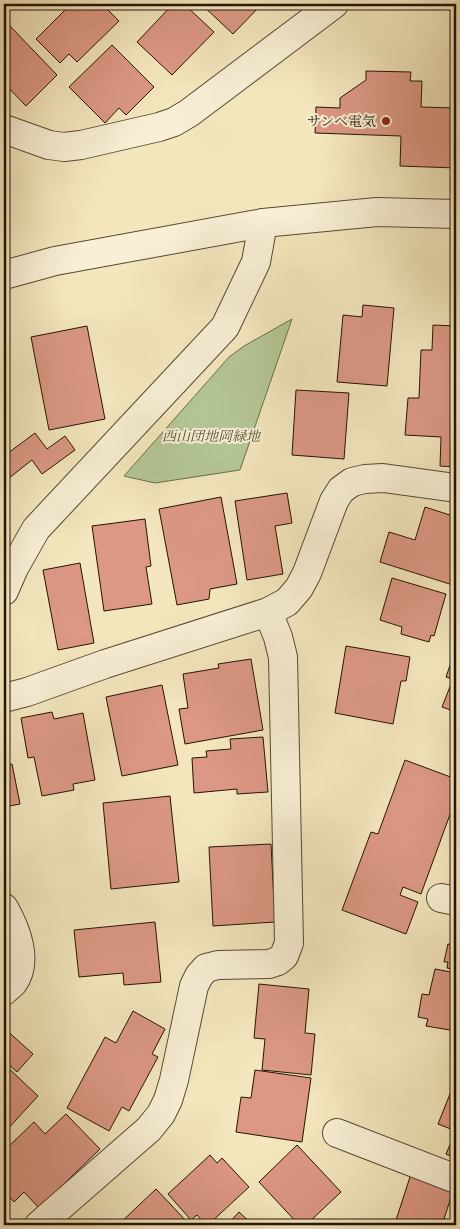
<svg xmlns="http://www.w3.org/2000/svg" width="460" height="1229" viewBox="0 0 460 1229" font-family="'IM FELL English','Noto Serif JP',serif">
	<rect width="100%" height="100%" fill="#f4e7be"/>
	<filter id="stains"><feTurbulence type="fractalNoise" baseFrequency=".004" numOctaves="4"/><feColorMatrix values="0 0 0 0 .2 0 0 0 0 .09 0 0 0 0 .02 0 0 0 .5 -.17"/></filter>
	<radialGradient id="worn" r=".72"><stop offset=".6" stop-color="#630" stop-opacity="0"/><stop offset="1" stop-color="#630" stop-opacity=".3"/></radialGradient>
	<path fill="#b5c796" stroke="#6c6e4c" d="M292,319L240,470L155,483L124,476L229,357L244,346Z"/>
	<path fill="#dc9885" stroke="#231402" d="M71,4H102L119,21L77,62L69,54L60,63L36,39Z
		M173,4H184L214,32L172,75L137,42Z
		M201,4H262L233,34Z
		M8,24L57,75L26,106L4,83V28Z
		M112,45L154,87L126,115L119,108L105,123L69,87Z
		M366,71L411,72L410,81H422L421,107L456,108V168L400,166L401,136L315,133L316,107L340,108V98L366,80Z
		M363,305L394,308L387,386L337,382L343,315L362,317Z
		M433,325L456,326V467L440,466L441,437L405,435L408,398H419L421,350H432Z
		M87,326L105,419L49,430L31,337Z
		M296,390L349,393L344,459L292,455Z
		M35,433L47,449L65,436L75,450L42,474L32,460L4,482V456Z
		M287,493L292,523L275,526L283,574L247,580L235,501Z
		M221,497L237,584L210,589L209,599L177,605L159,509Z
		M425,507L456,517V586L380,562L389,532L415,540Z
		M145,519L151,566L146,567L152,604L104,611L92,526Z
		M80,563L94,643L58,650L43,570Z
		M392,578L446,594L434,636L431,635L429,642L401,634L402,627L380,620Z
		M346,646L410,657L406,681H401L393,724L335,713Z
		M456,648V712L442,707L453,679L446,677Z
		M251,659L263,730L185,744L179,709L188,708L183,674L219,668L218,664Z
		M162,685L178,765L122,776L106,697Z
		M52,712L54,719L83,713L95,780L73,784L74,790L42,796L34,757L28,758L21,718Z
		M263,737L268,792L237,794V789L194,793L192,758L207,757L206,751L231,749L230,739Z
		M405,760L456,779V798L421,894L403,887L400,895L418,902L406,934L342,910L371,832L378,834Z
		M12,764L20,804L4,807V766Z
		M170,796L179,882L111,889L103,803Z
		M271,844L275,922L213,926L209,847Z
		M155,922L161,982L124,985L123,973L79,977L74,930Z
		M456,934V970L447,968L448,962H444L448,944L454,945Z
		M435,969L456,973V1031L426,1026L428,1019L418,1017L422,994L429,995Z
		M259,984L309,989L305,1033L315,1034L311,1075L262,1070L265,1039L254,1038Z
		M133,1011L165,1029L152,1054L158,1057L129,1111L122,1107L109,1131L67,1108L105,1037L116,1043Z
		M4,1028L33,1054L17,1072L4,1060Z
		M4,1064L38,1096L4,1133Z
		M255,1070L311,1078L302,1142L236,1132L241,1097L251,1098Z
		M456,1079V1158L446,1154L456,1131L438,1124Z
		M66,1114L100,1149L39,1208L24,1192L14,1202L4,1191V1147L6,1149L34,1122L45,1134Z
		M297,1145L341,1192L306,1225H299L259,1182Z
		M210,1155L217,1163L222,1158L249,1187L208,1225H206L197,1215L191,1220L168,1194Z
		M411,1174L454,1188L442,1225H389L391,1219L396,1220Z
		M156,1189L190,1225H118Z
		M239,1212L253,1225H227Z"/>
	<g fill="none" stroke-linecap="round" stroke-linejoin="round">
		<defs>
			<path id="minor" d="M4,129L49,145L64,147L81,145L159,127L174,122L189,113L334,4
				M4,591L14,568L36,529L225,327L256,262L263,223
				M4,698L27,692L105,664L268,612L287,602L299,588L307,573L334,501L341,490L352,482L365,479L383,478L456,488
				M441,898L456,901
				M4,908C16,929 29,961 13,983C10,986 6,989 4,991
				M337,1133L456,1179
				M39,1225L149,1129L161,1114L168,1100L174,1080L194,986L199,976L206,968L218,965L269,964L278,961L284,956L289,943L283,657L278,637L268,612"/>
			<path id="tertiary" d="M4,275L55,261L263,223L377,212L456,214"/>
		</defs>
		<use href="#minor" stroke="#574931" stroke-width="30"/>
		<use href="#tertiary" stroke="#574931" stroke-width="30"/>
		<use href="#minor" stroke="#f8efd5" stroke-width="28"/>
		<use href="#tertiary" stroke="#f8efd5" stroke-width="28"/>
	</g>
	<circle fill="#8f2418" stroke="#f8efd5" stroke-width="2" cx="386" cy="121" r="5"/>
	<g text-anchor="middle" stroke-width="4" stroke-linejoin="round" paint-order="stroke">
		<g font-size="14" fill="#231402" stroke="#f8efd5" text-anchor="end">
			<text x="376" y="126">サンベ電気</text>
		</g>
		<g font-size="14" font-style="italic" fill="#565336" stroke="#f8efd5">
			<text x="211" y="441">西山団地岡緑地</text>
		</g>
	</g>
	<rect width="460" height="1229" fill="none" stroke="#f4e7be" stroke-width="20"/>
	<rect x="5" y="5" width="450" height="1219" fill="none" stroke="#231402" stroke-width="2.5"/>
	<rect x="10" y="10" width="440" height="1209" fill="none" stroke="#231402"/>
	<rect width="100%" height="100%" filter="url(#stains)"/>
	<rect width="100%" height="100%" fill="url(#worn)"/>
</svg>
